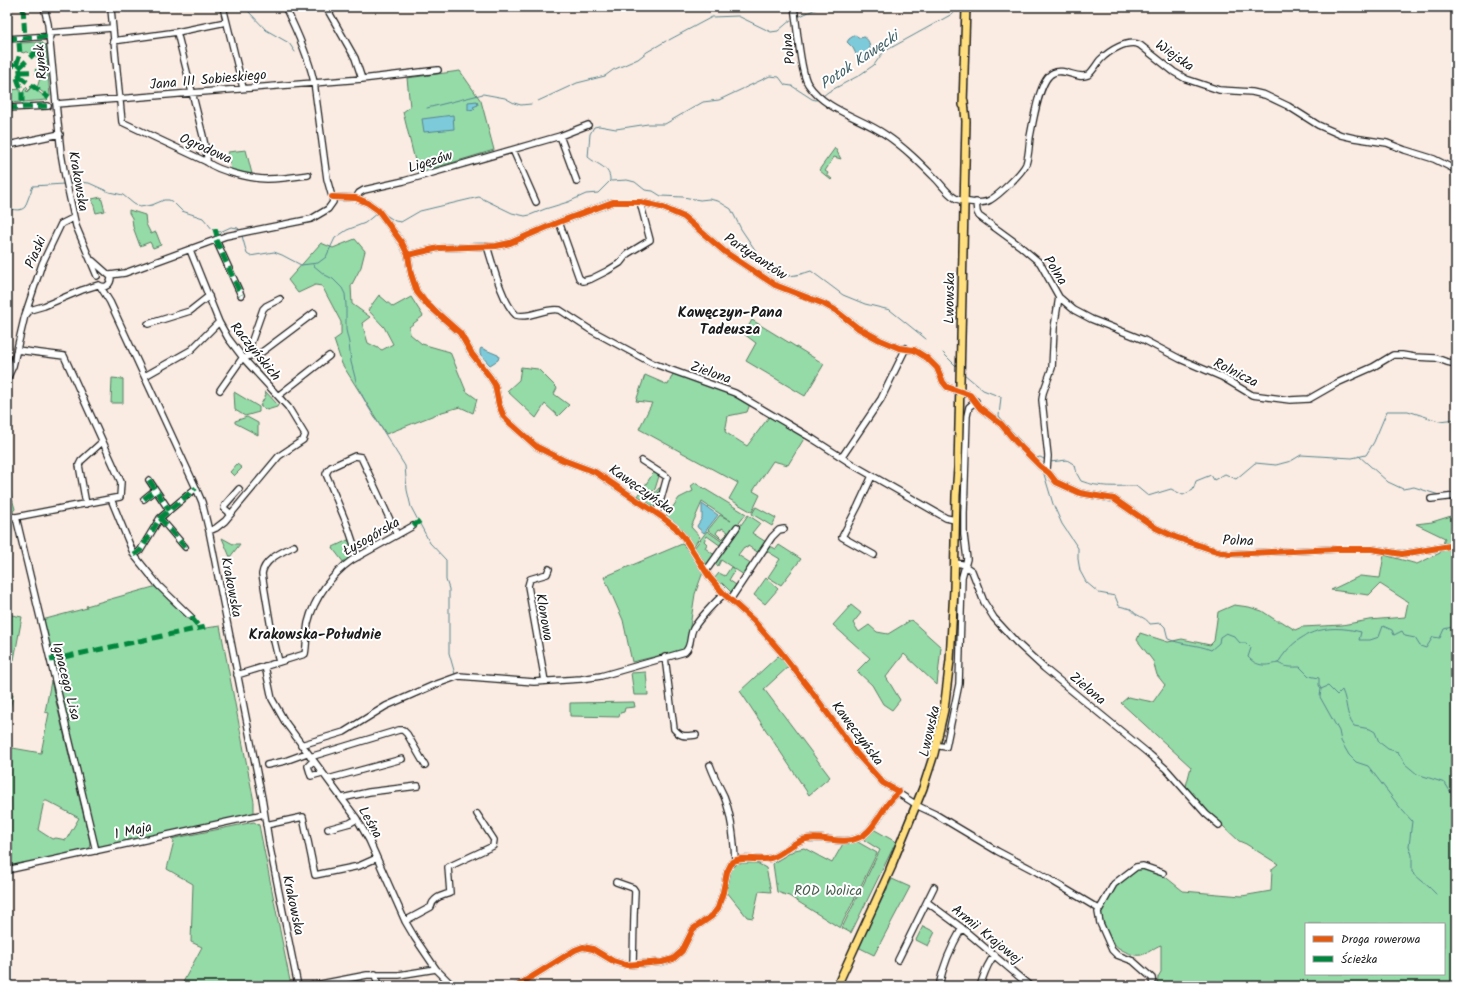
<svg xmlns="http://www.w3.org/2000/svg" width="1463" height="993" viewBox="0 0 1463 993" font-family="Kalam,sans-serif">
	<rect width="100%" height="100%" fill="#fbece3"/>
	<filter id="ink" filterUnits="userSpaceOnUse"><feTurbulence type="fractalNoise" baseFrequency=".025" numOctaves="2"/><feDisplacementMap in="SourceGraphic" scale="8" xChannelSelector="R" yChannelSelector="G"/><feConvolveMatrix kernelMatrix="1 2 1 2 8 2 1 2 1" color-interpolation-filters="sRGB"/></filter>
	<g filter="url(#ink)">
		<path fill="#95dba8" stroke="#587c62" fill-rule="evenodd" d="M41,42L40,46L31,55L28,52H25L24,53L21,52L20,43Z
			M44,45H46L48,67H42L35,54Z
			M460,71L481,101L494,150L418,173L403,112L410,107L407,78Z
			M48,74L50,96L49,97L37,88L41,75Z
			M9,87L11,90L20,89L21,102L7,103V92Z
			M26,87L28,89L26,91L27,92L32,87L48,99L47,100L23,102V92Z
			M835,148L841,159L834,157L825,171L828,173L827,175L832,179L831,180L819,170Z
			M246,150L252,174H249L231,170L228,152Z
			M101,197L105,211L96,213L92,199Z
			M129,210L145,215L146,224L151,234L156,232L161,245L153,248L150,242L140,246L133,227L132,218L129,213Z
			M355,239L365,251L361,267L351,286L352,304L370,317L362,323L368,343L382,350L393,344L384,327L368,310L379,295L393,307L411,297L423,316L409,327L410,334L422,344L450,352L466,391L477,399L473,413L460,407L442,412L386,434L342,364L334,340L341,335V322L322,286L315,285L298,293L288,280L321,243L333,248Z
			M752,320L824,364L805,396L746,361L756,343L744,334Z
			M521,367L538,369L557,388L554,394L569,405L558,416L545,404L536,418L507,391L519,380Z
			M673,374L729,392L750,404L747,412L728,416L725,432L747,446L769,417L805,437L788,465L773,461L753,491L760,495L752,512L729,499L738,483L639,429L652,403L636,401L645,375L668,385Z
			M112,378L123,379V403H111Z
			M265,391L278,405L277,407L267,410L260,406L266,395Z
			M234,392L259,407V412L245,416L235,410Z
			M247,417L258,423V435L235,423V421Z
			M237,464L242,468L234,476L230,472Z
			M654,472L659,476L655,489L651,493L650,492L645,495L646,498L645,500L638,496Z
			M7,481L15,509L11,514L7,513Z
			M695,483L746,514L729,536L726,534L728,532L722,528L721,530L719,529L716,533L722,539L726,535L728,537L725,542L708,530L720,515L731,521L702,502L691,527L700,537L693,547L666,517L679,498L693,491L691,486Z
			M659,488H661L656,508L647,502Z
			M756,507L776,518L772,526L752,514Z
			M748,515L760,523L752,533L766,542L759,553L748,546L747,548L744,547L738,555L752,564L744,575L721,560L718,566L714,563Z
			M1451,516L1456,517V986H1157L1158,977L1161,972V945C1154,947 1148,954 1141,955C1135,956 1131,954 1126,952C1109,945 1103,927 1100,911L1116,886L1136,869L1143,868L1163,875L1183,891L1242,896L1271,891L1272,869L1278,864L1246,844L1239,841L1208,812L1186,786L1191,767L1121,703L1128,697L1153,702L1165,685L1157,675L1153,661L1137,640L1140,633L1168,642L1182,639L1210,645L1214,641L1218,612L1234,605L1249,607L1262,611L1277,621H1281L1295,630L1302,627L1342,625L1369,620L1405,617L1408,602L1380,584L1369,595L1331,590L1360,576L1380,578L1384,555L1417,564L1440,553L1445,538L1416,524L1432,522ZM1306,924H1444V974H1306Z
			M707,531L724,543L721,546L707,536L704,541L707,544L705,548L713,554L716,553L707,566L694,548Z
			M222,538L233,544H240L230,557Z
			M348,540L353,548L348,559L344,563L334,550L333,547Z
			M682,544L686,548H687L703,572L695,594L687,646L683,650L632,662L623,620L604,577Z
			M768,545L776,549L779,545L801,559L781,585L768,577L780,559L765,550Z
			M731,567L735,570L729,580L736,585L731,592L722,583L718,585L714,579L719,573L725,576Z
			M766,578L778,589L765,604L754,595Z
			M157,586L199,629L220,626L254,802V813L99,848L97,847L42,620L87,608L86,606Z
			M851,605L861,613L853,623L859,632L869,625L877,632L888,634L911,620L941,647L937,685L904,654L886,677L900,700L892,710L883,704L872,685L857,671L870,658L833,625Z
			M7,614L22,617L14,660L7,658Z
			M778,656L789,666L764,689L830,777L809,795L740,691Z
			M646,672L648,695H634L631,673Z
			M51,681L90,842L89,850L7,867V747L41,753L49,713L45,712ZM44,801H47L79,818L66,840L56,838L52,839L38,830Z
			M7,694L13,695L7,723Z
			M634,702L635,707L625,708L624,712L620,713L619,717L570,716V703Z
			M254,822L259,825L291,986H181L202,947L191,942L193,884L167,869L174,841L171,839Z
			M873,829L896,842L851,933L842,928L880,850L864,840Z
			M856,841L877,853L840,928L789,896L777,892L773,864L775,862L795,850L804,848L832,863L844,842Z
			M738,863H757L766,868L771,892L759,891L753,918L747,917L727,892L731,870Z
			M892,879L910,887L874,955L858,947Z
			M923,926L935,932L928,946L916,940Z"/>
		<path fill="#7dcbda" stroke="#56858e" d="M855,35L860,38L864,37C871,41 869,47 871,54L869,57L860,62L853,48L847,42L849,39Z
			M477,101L478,105L473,107L475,109L468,110V102Z
			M453,115L454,129L424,132L422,119Z
			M481,348L498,355L499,357L498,360L490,365L489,364L480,354V350Z
			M702,504L718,515L704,533L698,528L697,526L702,518Z"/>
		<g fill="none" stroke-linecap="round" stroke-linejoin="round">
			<path stroke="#56858e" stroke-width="1" d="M247,7L249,12L266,30L289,43L295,52
				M798,17L820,7
				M669,40L712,17L738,16L771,32L778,31L792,19
				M823,96L828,92L858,76L874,65L881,55L887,50L954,13
				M538,101L577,83L605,76L613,70L638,59L647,52L666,41
				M427,108L483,94L505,98L514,103L521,105L531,104
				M611,181L627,180L635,182L645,190L653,191L661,196L683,197L700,200L709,199L718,201L731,209L741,229L764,263L769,273C784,278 796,276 811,271L843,295L865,304L890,310L926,339
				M69,183L77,182L89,183L109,192L123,195L134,204L140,207L152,205L164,200H169L173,202L182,211L203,218L213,230L220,232L231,227L238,228L240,231
				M7,209C14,209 20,212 25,207L33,186L64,184
				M383,213L395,221L401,222L420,211L479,197L512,213L525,216L530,215L545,209L568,202L586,194L598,193L610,181C611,167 597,165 588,157L590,134L594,127L599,126L616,129L648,124H665L703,102L719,100L770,76L779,77L785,85L792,86L812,99L816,100L819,99
				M242,236L247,254L250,256L274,252L282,255L301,265L318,263L326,257L335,238L347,230L365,223L377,213
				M313,265L325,275L333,279L342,288L345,294L346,305V330L349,343L351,362L357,385L367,405L405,466L407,490L411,507L430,543L446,560V580L449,589V653L455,674
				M943,353L957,367
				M964,374L983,390L1001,397L999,416L1029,451
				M1359,456L1388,482L1403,489L1414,487L1439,495
				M1036,458L1040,457L1046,460
				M1050,462L1067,460L1075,465L1077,474L1081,481C1099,488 1117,486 1136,486L1148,496L1171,489L1183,495L1193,490L1196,481L1211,475L1214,480L1225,474L1236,479L1255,463L1276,465L1291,461L1301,455L1352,458L1366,455L1374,442L1387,411H1408L1439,421L1456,419
				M1043,471L1053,504L1062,524L1078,548V559L1080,571L1086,582L1099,593L1115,596L1119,606L1131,609C1136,617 1145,616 1150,624L1161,623L1165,627L1168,639C1182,645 1197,644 1211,650L1219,643L1220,637L1226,633L1234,636L1240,643H1246L1251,648L1248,657C1257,667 1266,666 1278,663C1297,631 1326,623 1361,632L1359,640H1370L1379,637L1383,626L1392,630L1394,635L1402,631L1405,636L1415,638L1420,646L1426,648L1433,637L1440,638L1444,629L1456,626
				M1449,500L1456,501
				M1278,663C1286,668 1292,667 1300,667L1309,676L1319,678V685L1321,689L1328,686L1337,695L1342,690C1348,703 1345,714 1354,726L1370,729L1375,732L1379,742L1388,749L1398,752L1405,764L1417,774L1445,783L1453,796L1456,797
				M1321,689L1320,697L1339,731L1341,741L1349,755L1356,762L1368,766L1402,810L1412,821L1409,846L1412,855V872C1420,880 1429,886 1436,894"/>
			<defs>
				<path id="minor" d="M44,7L48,24L61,153L65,176L76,226L97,276
					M115,7L111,9L122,122L207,162C218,171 252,179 267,179C281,179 294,177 308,175
					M223,7L243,88
					M326,7L355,58L362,79
					M794,7C797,24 800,72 808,84C826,111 860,117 886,135C904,147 920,163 936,179C942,185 947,193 955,198C963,202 982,205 990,200C999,195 1022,173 1026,164C1029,155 1029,145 1030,137C1033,123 1039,79 1053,73C1064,67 1076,80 1088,75C1093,71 1096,65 1100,60C1109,51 1127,39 1140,45L1174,72L1186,79L1219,90L1252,92L1265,95L1288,106L1318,125L1341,135L1354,138L1387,143L1405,150L1434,159L1456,170
					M177,32L203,136L207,156V162
					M49,33L112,28
					M7,39L50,36
					M113,41L177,32L226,22
					M56,104L362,79L438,70
					M7,108L48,106
					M560,136L588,125
					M7,147L13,144L60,134
					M513,150L536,202
					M332,197L356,198L368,203L378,210L402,243L408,255L411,274L417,292L426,303L460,333L472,354L490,377L495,385L499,405L504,417L510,423L537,447L563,460L595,472L662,517L676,528L685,539L710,578L724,594L754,621L780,651L812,692L857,754L883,783L899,792C896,795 893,797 891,800C881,811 876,826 865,834C847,848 825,835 806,839C793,841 784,854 771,858C759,862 743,855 732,862L727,872L723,892L718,908L712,916L693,929L682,951L673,959L662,962L626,965L613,961L593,949L583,947L575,950L517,986
					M356,198L359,193L364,190L404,181L560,136L577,182
					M976,202L977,212L979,216L1020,246L1040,263L1059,297L1054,328L1052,368L1043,393L1042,400L1048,456L1047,470
					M559,222L579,278L583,281L591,279L607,271L620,263L627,254L650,240L640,202
					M216,240L241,295
					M487,246C493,265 502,302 516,315C531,319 545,307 560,310L589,329L652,363L735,393L813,439L855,466L946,518L955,520
					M190,250L219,322L228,338L244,359L288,407L305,435L303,440L279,456L225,521L216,528L209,531
					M408,255L439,248L496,246L510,243L559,222L613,202H640L661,207L684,217L725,252L775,285L824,304L835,310L858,328L880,340L899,348L914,350L927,358L937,368L943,382L947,387L970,395L980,408L1001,424L1017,443L1040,466L1049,473L1056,482L1080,493L1114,499L1156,528L1175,537L1210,549L1229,554L1337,549H1372L1402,554L1456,545
					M93,261L111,277C111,285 105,289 99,285
					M110,275L125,273L226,236L311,219L328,209L333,202L332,197L327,179L314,82C308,55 297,31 285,7
					M100,286L110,302L196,488L202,502L209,531L262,798L270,848L298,986
					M1059,297L1074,310L1091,319L1144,340L1180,359L1222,377L1252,395L1290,400L1309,399L1337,383L1373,367L1393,355H1402L1414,357L1436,358L1447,362L1456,364
					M26,315L30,310L44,306L82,290L98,285
					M148,324L190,311L209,296
					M250,355L251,343L263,309L266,306L280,299
					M244,359C250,354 255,355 262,352L314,313
					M145,376L191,350L219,322
					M7,379L13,366L25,315L42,264L61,224L73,218
					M220,390L243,357
					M278,396L329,356
					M842,457L881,399L906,348
					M642,461L667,477L657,513
					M872,476L858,506L842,537L874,555
					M149,480L169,510
					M111,499L134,555L159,586L191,617
					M144,499L155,490
					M1431,499L1456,496
					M86,504L79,465L81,461L102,442
					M231,514L224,508L225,505L239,489
					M7,516L16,517L120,497L121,482L64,356L17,350
					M16,517L96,851
					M160,518L185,547
					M134,555L140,551L160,518L196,488
					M358,557L348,527L326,474L328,470L331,467L355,456L361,457L397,535
					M955,563L962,564L972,571L984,602L994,618L1017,643L1044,668L1149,754L1166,769L1206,814L1219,825
					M706,571L737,527
					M730,600L772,537L779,530L784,529
					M665,657L674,729C682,738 685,736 696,735
					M279,662L271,628L262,574C264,559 282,552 294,546
					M265,666L272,699L285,722L357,819L369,840L405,921L415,938L436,969L453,986
					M237,675L305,654C307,644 306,633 308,623C314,598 332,574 352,560L413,526
					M545,681L528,586L530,579L547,574L549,569
					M301,745L344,732L386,706L434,685L459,676L534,682L581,679L601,676L685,652C692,646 689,637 693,629C699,619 715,602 724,594
					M940,746L946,747L959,684L962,577L967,559L964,535V513L967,416L969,407L976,401
					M310,757L399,730H403L407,734L425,765
					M313,761L308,766L311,776L322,773
					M267,765L285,761L307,753
					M710,765C714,776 719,786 724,796C732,817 734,839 735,860
					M328,779L402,759
					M898,793L920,807L935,814L997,851L1037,872L1099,909
					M342,798L369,792L418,786
					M266,825L303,817L315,875L359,866L377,858
					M328,829L350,823L357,819
					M7,870L264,814
					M616,882L633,888L635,891L634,915L633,964
					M927,902L962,928L1030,986
					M405,921L431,907C433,897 442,896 450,893L448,867L493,846L494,840L477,814
					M898,960L934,887
					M375,974L378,986
					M310,986L367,975H399L436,969
					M939,986C943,965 951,947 962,928
					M980,986C984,975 987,963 995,955
					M1153,986L1152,978L1133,961L1117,955L1112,950L1100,923L1098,912L1114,884L1136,867L1143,866L1163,873"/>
				<path id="major" d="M963,105L966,7
					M890,869L923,788L934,754L944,710L950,660L954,589L956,495L958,468L966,121L964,101
					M837,986L892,866"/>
			</defs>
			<use href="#minor" stroke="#1c1c1c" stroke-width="8"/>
			<use href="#major" stroke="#1c1c1c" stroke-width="10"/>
			<use href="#minor" stroke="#fff" stroke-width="5.5"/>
			<use href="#major" stroke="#ffdf80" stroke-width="7"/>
			<path stroke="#00873e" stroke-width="5" stroke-dasharray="10 5" stroke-linecap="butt" d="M23,7L25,38
				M7,39L50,36
				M16,66L20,54L19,43
				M19,68L44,44
				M7,70C10,65 15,64 19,68C22,75 18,80 11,79L7,75
				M20,72L47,71
				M19,76L49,98
				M17,78L22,92V102
				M7,89L11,79
				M7,108L48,106
				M215,229L217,236
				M216,240L241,295
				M149,480L169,510
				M144,499L155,490
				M160,518L185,547
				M413,526L420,521
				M134,555L140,551L160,518L196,488
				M191,617L200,628
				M50,660L205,627"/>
			<defs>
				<path id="cycleway" d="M332,197L356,198L368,203L378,210L402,243L408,255L411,274L417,292L426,303L460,333L472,354L490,377L495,385L499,405L504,417L510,423L537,447L563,460L595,472L662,517L676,528L685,539L710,578L724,594L754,621L780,651L812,692L857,754L883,783L899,792C896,795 893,797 891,800C881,811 876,826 865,834C847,848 825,835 806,839C793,841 784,854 771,858C759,862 743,855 732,862L727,872L723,892L718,908L712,916L693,929L682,951L673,959L662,962L626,965L613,961L593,949L583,947L575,950L517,986
					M408,255L439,248L496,246L510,243L559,222L613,202H640L661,207L684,217L725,252L775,285L824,304L835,310L858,328L880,340L899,348L914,350L927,358L937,368L943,382L947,387L970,395L980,408L1001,424L1017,443L1040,466L1049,473L1056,482L1080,493L1114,499L1156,528L1175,537L1210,549L1229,554L1337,549H1372L1402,554L1456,545"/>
			</defs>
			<use href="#cycleway" stroke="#fff" stroke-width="8"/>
			<use href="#cycleway" stroke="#e8590c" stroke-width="6"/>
		</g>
	</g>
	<g text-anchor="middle" stroke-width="4" stroke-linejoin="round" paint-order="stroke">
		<g font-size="14" fill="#1c1c1c" stroke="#fff">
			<text transform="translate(788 49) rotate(-97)" y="5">Polna</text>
			<text transform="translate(1175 55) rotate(35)" y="5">Wiejska</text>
			<text transform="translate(40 62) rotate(-95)" y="5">Rynek</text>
			<text transform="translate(208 79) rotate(-5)" y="5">Jana III Sobieskiego</text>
			<text transform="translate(206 148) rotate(24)" y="5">Ogrodowa</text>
			<text transform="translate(430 161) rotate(-17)" y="5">Ligęzów</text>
			<text transform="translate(79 181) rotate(80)" y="5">Krakowska</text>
			<text transform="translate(35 252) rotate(-67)" y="5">Piaski</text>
			<text transform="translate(756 256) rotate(34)" y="5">Partyzantów</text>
			<text transform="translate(1056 270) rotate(57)" y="5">Polna</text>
			<text transform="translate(949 298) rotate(-89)" y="5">Lwowska</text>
			<text transform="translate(256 351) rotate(51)" y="5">Raczyńskich</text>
			<text transform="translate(711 372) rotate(19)" y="5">Zielona</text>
			<text transform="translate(1236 372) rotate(27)" y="5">Rolnicza</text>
			<text transform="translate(642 489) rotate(35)" y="5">Kawęczyńska</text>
			<text transform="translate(371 536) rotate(-30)" y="5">Łysogórska</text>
			<text transform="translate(1238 540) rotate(2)" y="5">Polna</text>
			<text transform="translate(232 587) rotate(79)" y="5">Krakowska</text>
			<text transform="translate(545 617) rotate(80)" y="5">Klonowa</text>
			<text transform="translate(67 681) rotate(76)" y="5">Ignacego Lisa</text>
			<text transform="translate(1088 688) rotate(40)" y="5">Zielona</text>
			<text transform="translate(929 731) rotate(-77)" y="5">Lwowska</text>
			<text transform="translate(858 733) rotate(53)" y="5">Kawęczyńska</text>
			<text transform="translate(371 822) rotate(60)" y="5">Leśna</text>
			<text transform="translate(133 830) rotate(-12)" y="5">1 Maja</text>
			<text transform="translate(294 905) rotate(78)" y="5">Krakowska</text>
			<text transform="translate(987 934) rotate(39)" y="5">Armii Krajowej</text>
		</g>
		<g font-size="14" fill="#465f4d" stroke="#fff">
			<text x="828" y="895">ROD Wolica</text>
		</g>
		<g font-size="15" font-style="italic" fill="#436268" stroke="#fff">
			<text transform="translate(859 60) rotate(-34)" y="5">Potok Kawęcki</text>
		</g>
		<g font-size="15" font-weight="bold" fill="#1c1c1c" stroke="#fff">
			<text x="730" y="317">Kawęczyn-Pana<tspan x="730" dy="17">Tadeusza</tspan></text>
			<text x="315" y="639">Krakowska-Południe</text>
		</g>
	</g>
	<rect width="1463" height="993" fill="none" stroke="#fff" stroke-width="24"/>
	<rect x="12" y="12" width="1439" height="969" fill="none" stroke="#1c1c1c" stroke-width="1.5" filter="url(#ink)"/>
	<rect x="1305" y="923" width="140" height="52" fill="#ffffff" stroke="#a4a4a4"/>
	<rect x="1313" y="936" width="20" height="6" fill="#e8590c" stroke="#a4a4a4"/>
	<text x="1341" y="943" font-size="12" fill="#1c1c1c">Droga rowerowa</text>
	<rect x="1313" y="956" width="20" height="6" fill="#00873e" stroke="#a4a4a4"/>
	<text x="1341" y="963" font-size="12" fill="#1c1c1c">Ścieżka</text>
</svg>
